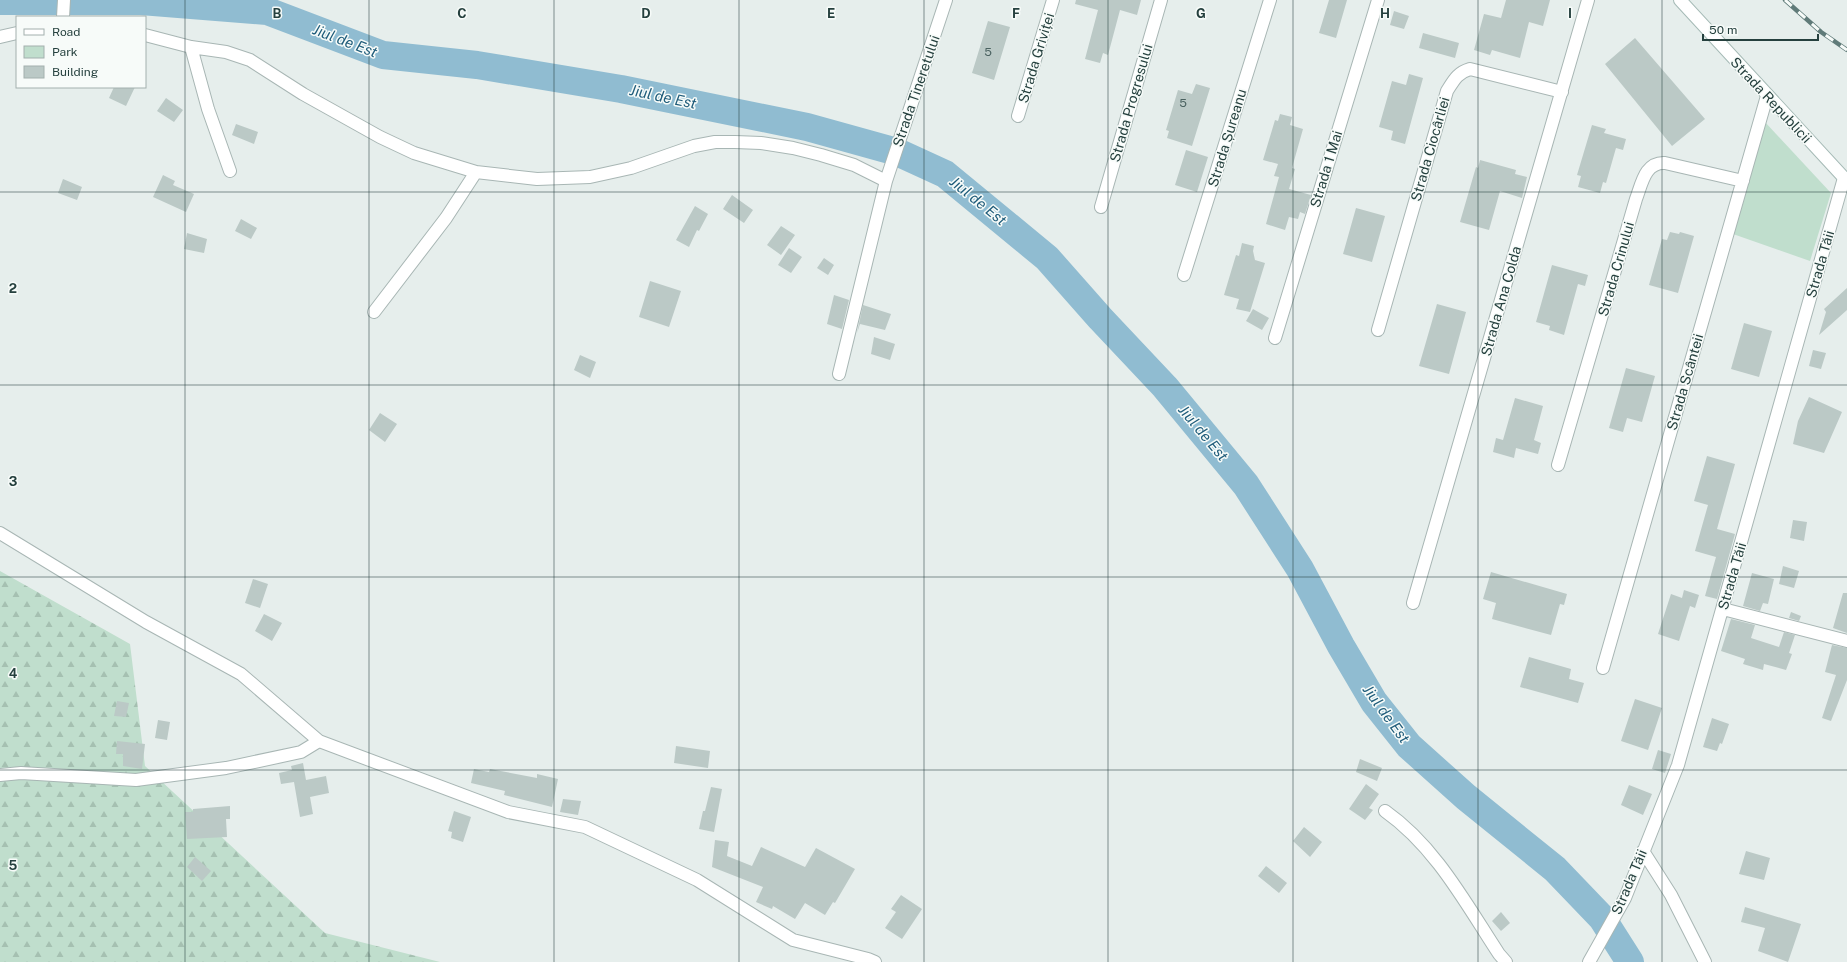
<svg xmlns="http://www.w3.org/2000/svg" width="1847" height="962" viewBox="0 0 1847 962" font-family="'Public Sans',sans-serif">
	<defs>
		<pattern id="forest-firs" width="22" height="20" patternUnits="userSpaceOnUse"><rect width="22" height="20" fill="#c0decd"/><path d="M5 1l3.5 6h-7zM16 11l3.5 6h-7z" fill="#a5c0b1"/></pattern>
	</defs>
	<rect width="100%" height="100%" fill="#e6eeec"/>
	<path fill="#c0decd" d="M1765,122L1831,193L1810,261L1733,234Z"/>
	<path fill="url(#forest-firs)" d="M0,571L130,644L145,766L325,933L440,962H0Z"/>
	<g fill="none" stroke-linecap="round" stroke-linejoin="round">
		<path stroke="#90bcd1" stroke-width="4.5" d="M234,9V0"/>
		<path stroke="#90bcd1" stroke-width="28" d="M0,1H141L267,11L383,55L477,65L621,89L807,127L897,152L945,174L1047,258L1100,318L1165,387L1246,485L1300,569L1341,646L1374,702L1409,746L1466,797L1555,869L1602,918L1630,962"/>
	</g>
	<path fill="#bbc9c6" d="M1076,0H1141L1137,15L1120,10L1108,55L1103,53L1100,63L1085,59L1098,10L1075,4Z
		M1329,0H1347L1336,38L1319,33Z
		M1506,0H1550L1543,26L1529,22L1520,58L1492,50L1490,55L1474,50L1484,14L1501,18Z
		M1394,11L1409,16L1404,29L1390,25Z
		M988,21L1010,27L994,80L972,73Z
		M1423,33L1459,43L1455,58L1419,48Z
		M1635,38L1705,119L1672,146L1605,64Z
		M1409,74L1423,78L1405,144L1391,140L1393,131L1379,127L1392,81L1406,85Z
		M1196,84L1210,88L1192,146L1167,138L1169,131L1166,130L1178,90L1192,94Z
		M114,87H135L126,106L109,98Z
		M166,98L183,110L174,122L157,111Z
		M1280,114L1292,117L1290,125L1303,129L1292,168L1295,169L1289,189L1311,195L1305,214L1300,212L1298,219L1289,217L1285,230L1266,224L1279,177L1274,176L1278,164L1263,160L1275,120L1278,121Z
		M236,124L258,132L254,144L232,135Z
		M1592,125L1606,129L1604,133L1626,139L1623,150L1616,148L1606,183L1603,182L1600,193L1578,187L1581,176L1577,175Z
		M1186,150L1208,157L1197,192L1175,185Z
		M1480,160L1516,170L1515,174L1527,177L1522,198L1500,191L1489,230L1460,222L1476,167L1478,168Z
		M163,175L175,181L173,185L194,194L186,212L153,197Z
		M63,179L82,187L77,200L58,193Z
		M732,195L753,210L744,223L723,209Z
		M695,206L708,214L699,231L697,230L689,247L676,240Z
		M1356,208L1385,216L1372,262L1343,254Z
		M241,219L257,228L251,239L235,231Z
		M781,226L795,235L781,255L767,245Z
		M1670,232L1679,234L1680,232L1694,236L1678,293L1649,285L1662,239L1667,240Z
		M187,233L207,239L204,253L184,249Z
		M1242,243L1254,246L1253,251L1255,260L1265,263L1250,312L1236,309L1239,299L1224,295L1236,255L1239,256Z
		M789,248L802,257L791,273L778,265Z
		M824,258L834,265L828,275L817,268Z
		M1552,265L1588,275L1585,286L1578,284L1564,335L1549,330L1550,326L1536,322Z
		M650,281L681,291L669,327L639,317Z
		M1847,288V310L1819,335L1826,312L1824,309Z
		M834,295L849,300L842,329L827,324Z
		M1437,304L1466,312L1449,374L1419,366Z
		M863,305L891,314L885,330L860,324L857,333Z
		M1253,309L1269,318L1262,330L1246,321Z
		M1744,323L1772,331L1759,377L1731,369Z
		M874,337L895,344L890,360L871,354Z
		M1813,350L1826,353L1821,369L1809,366Z
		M580,355L596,362L590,378L574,370Z
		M1626,368L1655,376L1642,422L1627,418L1623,432L1609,428Z
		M1809,397L1842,412L1824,453L1793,444L1798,421Z
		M1515,398L1543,406L1534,440L1541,443L1538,454L1516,448L1514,458L1493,452L1496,438L1503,440Z
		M380,413L397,424L385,442L369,430Z
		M1707,456L1735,464L1717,529L1735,534L1717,599L1705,596L1716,557L1695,551L1708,505L1694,501Z
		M1793,520L1807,522L1804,541L1790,538Z
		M1783,566L1799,571L1794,588L1779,584Z
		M1491,572L1567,594L1564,605L1560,604L1551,635L1492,619L1496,603L1483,599Z
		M1752,573L1774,579L1768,604L1763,603L1760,611L1743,606Z
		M253,579L268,584L260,608L245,603Z
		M1684,590L1699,595L1695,608L1690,606L1679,641L1658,634L1671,594L1682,598Z
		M1843,593H1847V633L1833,628Z
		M1791,612L1801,616L1799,621L1789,618Z
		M264,614L282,623L272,641L255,631Z
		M1731,619L1755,625L1751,638L1779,647L1784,632L1795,635L1789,653L1792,654L1786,670L1764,664L1763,670L1743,664L1745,659L1721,651Z
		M1832,645L1847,648V680L1831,721L1822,718L1836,675L1825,672Z
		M1529,657L1571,669L1569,679L1584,683L1578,703L1520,687Z
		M1635,699L1662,708L1648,750L1621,741Z
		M117,701L129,703L126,717L114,716Z
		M1712,718L1729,724L1722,744L1720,743L1717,751L1703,747Z
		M158,720L170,722L167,740L155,738Z
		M117,741L145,744L142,769L123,766V754H116Z
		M676,746L710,751L708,768L674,763Z
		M1658,750L1671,754L1665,773L1652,769Z
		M1360,759L1382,768L1377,781L1356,772Z
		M303,763L306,780L326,776L329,793L310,797L313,814L300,817L294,782L281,784L279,773L292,770L291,766Z
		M474,769L489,772L490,769L537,778V774L558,779L552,807L504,795L505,791L471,783Z
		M1366,784L1379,794L1369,808L1373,810L1365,820L1349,809Z
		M1629,785L1652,794L1643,815L1621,805Z
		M711,787L722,789L714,832L699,829L703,811H705Z
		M563,799L581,801L578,815L560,812Z
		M230,806V819H226L227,837L187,839L185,812H193V809Z
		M454,811L471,817L463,842L451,838L452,832L448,831Z
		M1304,827L1322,842L1310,857L1293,841Z
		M715,840L729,842L727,856L752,866L761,847L805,867L816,848L855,869L835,903L833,902L825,915L805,903L795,919L773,906L772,909L756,902L763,887L712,867Z
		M1746,851L1770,858L1764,880L1739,874Z
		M195,857L211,871L202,881L187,867Z
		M1266,866L1287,883L1279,893L1258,876Z
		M901,895L922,909L902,939L885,928L896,912L891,909Z
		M1745,907L1801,924L1788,962L1758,951L1765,928L1741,922Z
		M1501,912L1510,923L1501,931L1492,921Z"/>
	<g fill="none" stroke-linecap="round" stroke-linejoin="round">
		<defs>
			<path id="minor" d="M63,17L64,0
				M145,35L191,47L226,52L250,60L303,94L380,137L414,153L476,172L537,179L590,177L631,168L694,146L715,142H735L761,143L793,148L821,155L854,165L886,181
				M0,37L17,33
				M191,47L208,109L230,171
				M1018,116L1053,0
				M1101,207L1161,0
				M1184,275L1270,0
				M374,312L446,218L476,172
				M1378,330L1447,91C1454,80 1457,73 1470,69L1562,92
				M1275,338L1378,0
				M839,374L886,181L946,0
				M1558,465L1636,199C1642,183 1645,162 1665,163L1743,181
				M0,533L146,622L241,674L319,741L508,812L585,827L697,880L793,940L868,959L875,962
				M1413,603L1588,0
				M1723,609L1847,641
				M1603,668L1767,96
				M0,775L21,773L136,780L226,768L301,752L319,741
				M1385,811C1436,847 1466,904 1499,954L1506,962
				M1643,851L1671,895L1705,962
				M1589,962L1625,898L1678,765L1844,178"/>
			<path id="secondary" d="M1680,0L1847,181"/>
		</defs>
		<use href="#minor" stroke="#a8b6b4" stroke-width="14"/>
		<use href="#secondary" stroke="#a5bab6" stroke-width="14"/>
		<use href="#minor" stroke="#fff" stroke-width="12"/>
		<use href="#secondary" stroke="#fff" stroke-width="12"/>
		<defs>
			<path id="rail" d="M1785,0L1821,32L1847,50"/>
		</defs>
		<use href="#rail" stroke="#607b79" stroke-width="4.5"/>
		<use href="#rail" stroke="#f7fbf9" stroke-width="3" stroke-dasharray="9" stroke-linecap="butt"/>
	</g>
	<path fill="none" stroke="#25403e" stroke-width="1" stroke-opacity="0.55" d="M185,0V962M369,0V962M554,0V962M739,0V962M924,0V962M1108,0V962M1293,0V962M1478,0V962M1662,0V962M0,192H1847M0,385H1847M0,577H1847M0,770H1847"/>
	<g text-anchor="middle" stroke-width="3" stroke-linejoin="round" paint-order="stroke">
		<g font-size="12" fill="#4a6260">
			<text x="988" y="56">5</text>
			<text x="1183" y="107">5</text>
		</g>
		<g font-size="14" fill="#25403e" stroke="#f7fbf9">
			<text transform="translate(1036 58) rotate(-73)" y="5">Strada Griviței</text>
			<text transform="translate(916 91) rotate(-71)" y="5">Strada Tineretului</text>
			<text transform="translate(1771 100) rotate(47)" y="5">Strada Republicii</text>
			<text transform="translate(1131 103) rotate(-74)" y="5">Strada Progresului</text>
			<text transform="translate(1227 138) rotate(-73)" y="5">Strada Șureanu</text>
			<text transform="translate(1430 149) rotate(-74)" y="5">Strada Ciocârliei</text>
			<text transform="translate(1326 169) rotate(-73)" y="5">Strada 1 Mai</text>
			<text transform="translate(1820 264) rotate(-74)" y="5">Strada Tăii</text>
			<text transform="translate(1616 269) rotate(-74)" y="5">Strada Crinului</text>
			<text transform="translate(1501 301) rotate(-74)" y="5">Strada Ana Colda</text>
			<text transform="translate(1685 382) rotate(-74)" y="5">Strada Scânteii</text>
			<text transform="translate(1732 576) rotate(-74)" y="5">Strada Tăii</text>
			<text transform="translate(1629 882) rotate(-67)" y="5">Strada Tăii</text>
		</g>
		<g font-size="15" font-style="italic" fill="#205d7b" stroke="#f7fbf9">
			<text transform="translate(345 41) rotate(21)" y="5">Jiul de Est</text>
			<text transform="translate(663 97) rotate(12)" y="5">Jiul de Est</text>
			<text transform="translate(978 201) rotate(39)" y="5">Jiul de Est</text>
			<text transform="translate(1203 433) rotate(50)" y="5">Jiul de Est</text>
			<text transform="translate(1386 714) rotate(54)" y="5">Jiul de Est</text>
		</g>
	</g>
	<g font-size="13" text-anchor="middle" font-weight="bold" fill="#25403e" stroke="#f7fbf9" stroke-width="3" stroke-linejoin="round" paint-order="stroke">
		<text x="277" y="18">B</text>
		<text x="462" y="18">C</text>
		<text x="646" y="18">D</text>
		<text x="831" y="18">E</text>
		<text x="1016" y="18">F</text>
		<text x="1201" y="18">G</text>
		<text x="1385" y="18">H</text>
		<text x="1570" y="18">I</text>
		<text x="13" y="293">2</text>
		<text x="13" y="486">3</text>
		<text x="13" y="678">4</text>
		<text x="13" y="870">5</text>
	</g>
	<rect x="16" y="16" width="130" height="72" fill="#f7fbf9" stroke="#a3b0ae"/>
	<rect x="24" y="29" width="20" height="6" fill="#ffffff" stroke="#a3b0ae"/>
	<text x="52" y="36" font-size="12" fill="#25403e">Road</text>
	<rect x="24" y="46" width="20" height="12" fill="#c0decd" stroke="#a3b0ae"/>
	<text x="52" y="56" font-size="12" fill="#25403e">Park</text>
	<rect x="24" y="66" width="20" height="12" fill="#bbc9c6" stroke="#a3b0ae"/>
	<text x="52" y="76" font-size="12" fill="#25403e">Building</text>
	<path d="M1703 34v6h115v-6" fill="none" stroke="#25403e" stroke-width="2"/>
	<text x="1709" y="34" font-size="12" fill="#25403e" stroke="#f7fbf9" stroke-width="3" paint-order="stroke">50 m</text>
</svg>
